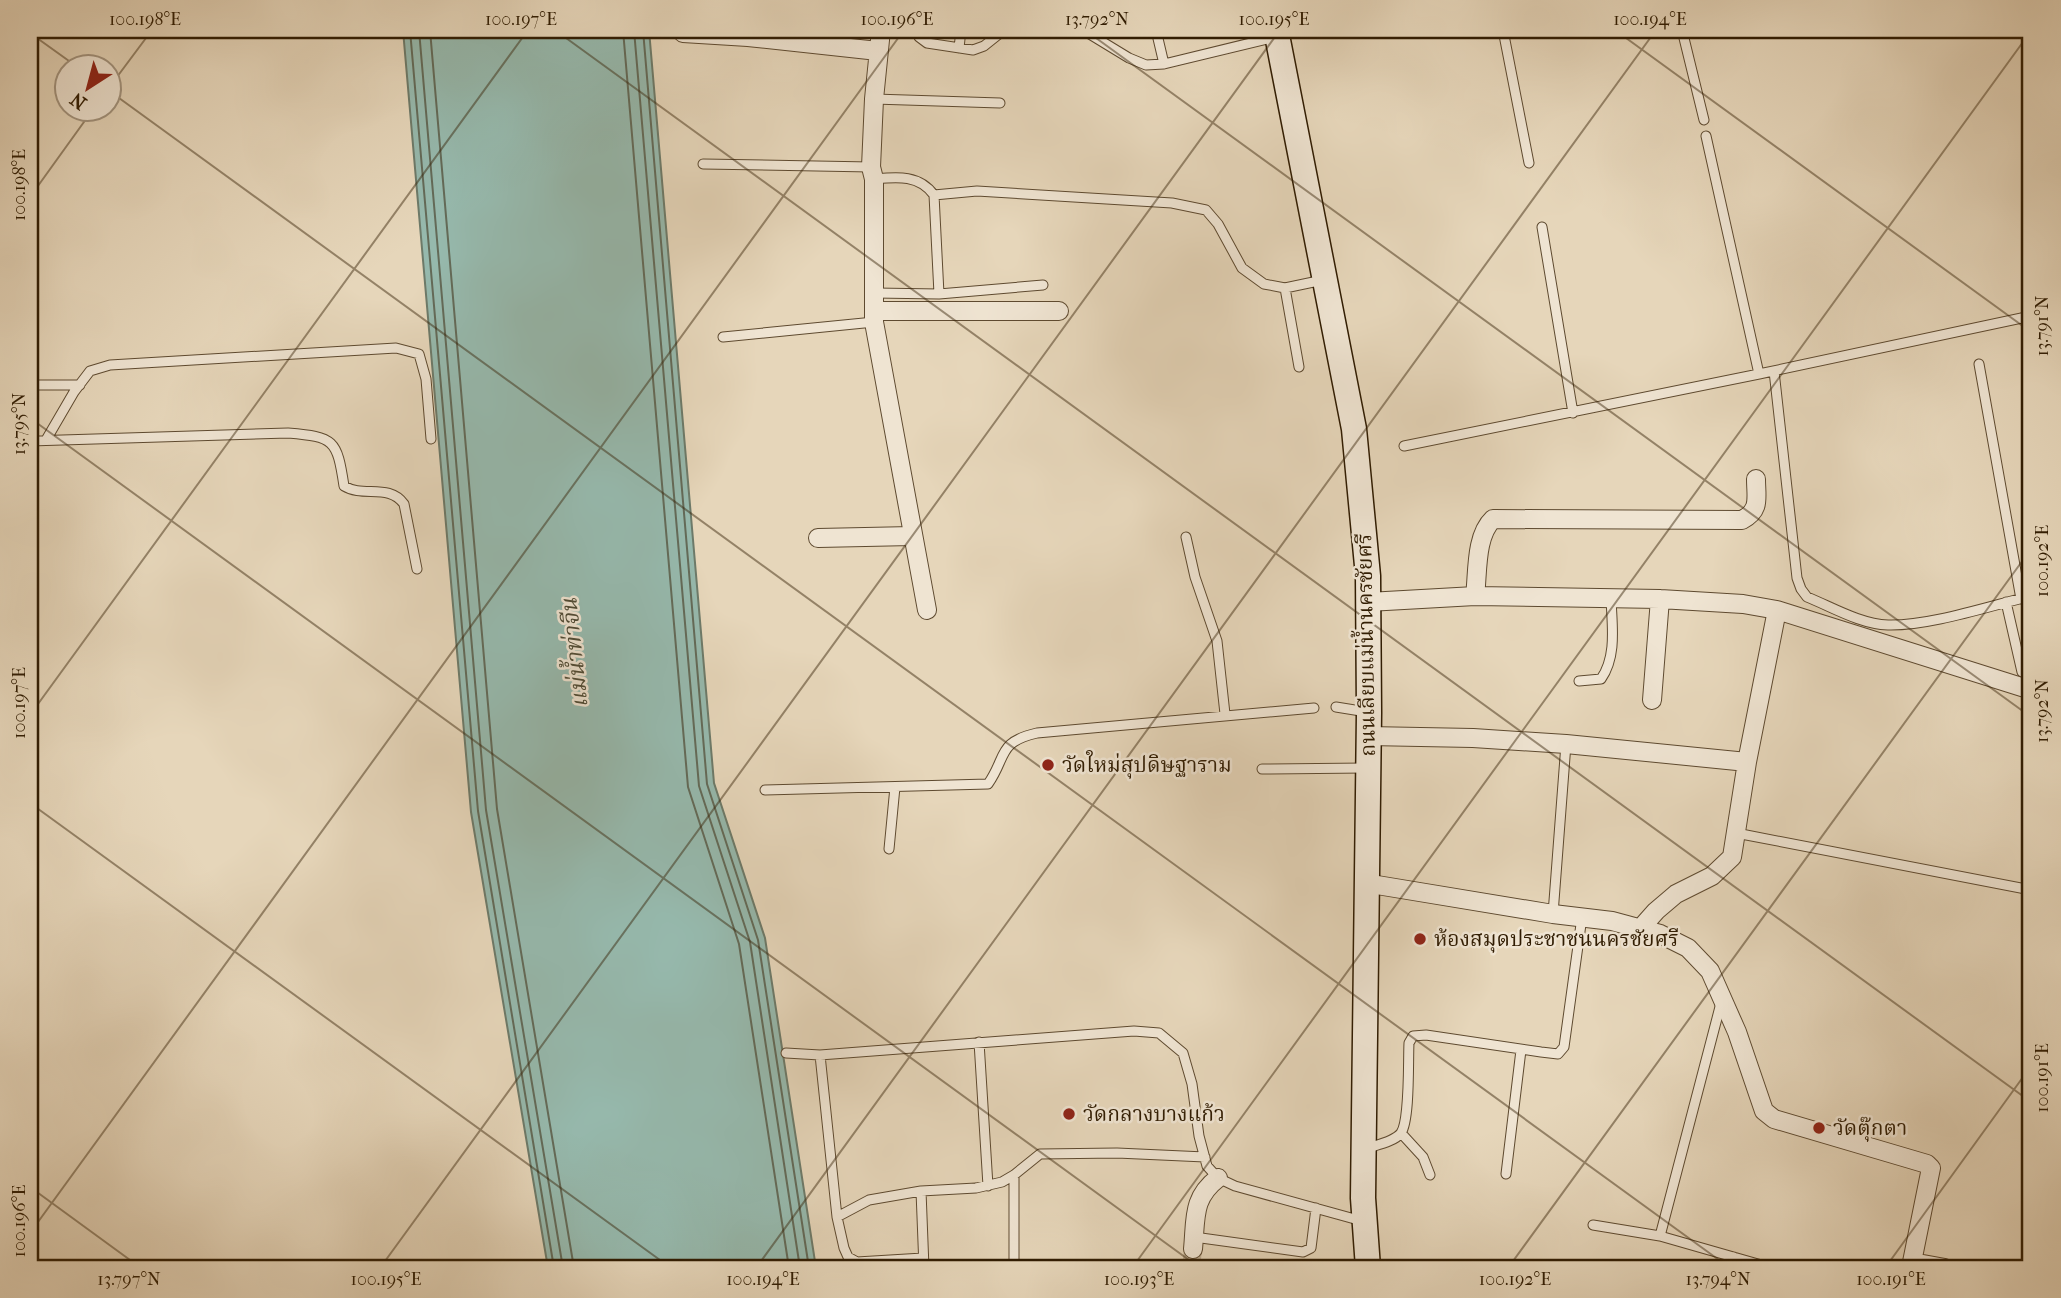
<svg xmlns="http://www.w3.org/2000/svg" width="2061" height="1298" viewBox="0 0 2061 1298" font-family="'IM FELL French Canon','Noto Serif Thai',serif">
	<rect width="100%" height="100%" fill="#e6d6ba"/>
	<filter id="stains"><feTurbulence type="fractalNoise" baseFrequency=".00286" numOctaves="4"/><feColorMatrix values="0 0 0 0 .2 0 0 0 0 .09 0 0 0 0 .02 0 0 0 .5 -.17"/></filter>
	<radialGradient id="worn" r=".72"><stop offset=".6" stop-color="#630" stop-opacity="0"/><stop offset="1" stop-color="#630" stop-opacity=".3"/></radialGradient>
	<path fill="#96b9ad" stroke="#6d7a69" stroke-width="2" d="M403,30H649L714,783L765,938L816,1268H548L471,812Z"/>
	<g fill="none" stroke-linecap="round" stroke-linejoin="round">
		<path stroke="#636a58" stroke-width="2" d="M410,30L478,811L554,1268
			M419,30L486,810L563,1268
			M430,30L497,809L574,1268
			M623,30L688,787L739,944L789,1268
			M634,30L699,786L750,942L800,1268
			M643,30L707,784L758,940L809,1268"/>
		<path stroke="#c2b195" stroke-width="18" stroke-dasharray="18 9" stroke-linecap="butt" d="M1191,1268L1193,1249"/>
		<defs>
			<path id="lane" d="M916,30L919,37L927,43L973,50L984,46L1004,30
				M1083,30L1129,58L1146,65L1164,64L1304,30
				M1156,30L1164,64
				M1503,30L1529,163
				M1682,30L1704,120
				M959,48L961,30
				M874,99L1000,103
				M703,164L871,167
				M874,179C896,177 919,174 934,195L939,294
				M934,195L977,191L1172,203L1206,210L1218,224L1242,268L1264,284L1285,288L1323,280
				M1542,227L1573,413
				M1285,288L1299,367
				M875,293L939,294L1043,285
				M723,337L874,322
				M1979,364L2021,599
				M1774,371L1797,578L1801,589L1807,597C1832,607 1860,624 1888,625C1930,626 1989,606 2031,596
				M1759,374L2031,316
				M30,385H80
				M46,440L74,392L90,371L110,365L396,348L419,354L426,379L431,439
				M30,441L288,433C334,437 337,439 344,486C363,498 389,483 404,504L417,569
				M1404,446L1759,374L1706,136
				M1186,537L1195,577L1217,641L1225,714
				M2006,602L2022,672
				M1579,681L1601,679C1617,656 1612,626 1611,598
				M1336,707L1367,712
				M1262,769L1365,768
				M765,790L988,784C1007,757 997,742 1037,733L1314,708
				M1736,833L2031,890
				M889,849L895,787
				M1553,914L1566,744
				M1721,1003L1660,1236L1772,1268
				M979,1042L988,1186
				M786,1053L820,1055L1134,1031L1159,1033L1183,1053L1192,1084L1199,1136L1207,1166L1218,1178L1235,1186L1362,1221
				M820,1055L837,1217L844,1248L848,1257L857,1262L923,1258
				M1401,1133L1423,1157L1430,1175
				M1365,1149C1376,1145 1394,1142 1401,1133C1410,1120 1408,1062 1409,1043L1413,1036L1426,1035L1541,1052L1558,1054L1564,1047L1582,917
				M1506,1174L1521,1050
				M837,1217L869,1200L921,1191
				M1593,1225L1660,1236
				M1194,1237L1303,1252L1311,1248L1316,1208
				M924,1268L921,1191L976,1188L1002,1182L1014,1175L1040,1154L1117,1153L1205,1157
				M1014,1268V1175
				M1731,1268L1734,1257
				M2028,1268L2031,1260"/>
			<path id="street" d="M881,30L874,99L871,167L874,179V322L927,610
				M683,33L748,37L878,51
				M874,311H1059
				M818,538L912,536
				M1475,596C1478,573 1475,536 1493,519L1742,520C1761,510 1756,498 1756,479
				M1368,602L1475,596L1660,599L1743,604L1777,610L2031,690
				M1652,700L1660,599
				M1368,736L1473,738L1566,744L1747,762
				M1365,883L1553,914L1612,921L1660,934L1688,948L1710,971L1737,1032L1764,1111L1774,1119L1927,1164L1931,1168L1912,1262L1945,1268
				M1640,929L1656,911L1676,894L1712,876L1732,857L1747,762L1777,610
				M1193,1249C1196,1218 1192,1198 1218,1178"/>
			<path id="secondary" d="M1276,30L1354,429L1368,576L1369,713L1363,1198L1368,1268"/>
		</defs>
		<use href="#lane" stroke="#5e4a30" stroke-width="11"/>
		<use href="#street" stroke="#5e4a30" stroke-width="20"/>
		<use href="#secondary" stroke="#301c02" stroke-width="27"/>
		<use href="#lane" stroke="#efe4d2" stroke-width="9"/>
		<use href="#street" stroke="#efe4d2" stroke-width="18"/>
		<use href="#secondary" stroke="#efe4d2" stroke-width="24"/>
	</g>
	<path fill="none" stroke="#301c02" stroke-width="2" stroke-opacity="0.45" d="M555,30L2031,1102M1085,30L2031,717M1615,30L2031,332M30,33L76,66M108,89L152,30M108,90L1730,1268M30,197L94,108M30,418L1200,1268M30,715L528,30M30,803L671,1268M30,1187L141,1268M30,1233L904,30M380,1268L1280,30M756,1268L1656,30M1132,1268L2031,31M1508,1268L2031,549M1885,1268L2031,1066"/>
	<g fill="#8f2418" stroke="#efe4d2" stroke-width="2.5">
		<circle cx="1048" cy="765" r="7"/>
		<circle cx="1420" cy="939" r="7"/>
		<circle cx="1069" cy="1114" r="7"/>
		<circle cx="1819" cy="1128" r="7"/>
	</g>
	<g text-anchor="middle" stroke-width="5" stroke-linejoin="round" paint-order="stroke">
		<g font-size="21" fill="#301c02" stroke="#efe4d2">
			<text transform="translate(1366 645) rotate(-91)" y="7">ถนนเลียบแม่น้ำนครชัยศรี</text>
		</g>
		<g font-size="21" fill="#301c02" stroke="#efe4d2" text-anchor="start">
			<text x="1062" y="772">วัดใหม่สุปดิษฐาราม</text>
			<text x="1434" y="946">ห้องสมุดประชาชนนครชัยศรี</text>
			<text x="1083" y="1121">วัดกลางบางแก้ว</text>
			<text x="1833" y="1135">วัดตุ๊กตา</text>
		</g>
		<g font-size="23" font-style="italic" fill="#4f4b35" stroke="#efe4d2">
			<text transform="translate(574 653) rotate(-96)" y="8">แม่น้ำท่าจีน</text>
		</g>
	</g>
	<rect width="2061" height="1298" fill="none" stroke="#e6d6ba" stroke-width="77"/>
	<g transform="translate(88 88) rotate(216)"><circle r="33" fill="#efe4d2" stroke="#a3947f" stroke-width="2"/>
	<path d="M0-5L12 26L0 18L-12 26Z" fill="#8f2418"/>
	<text y="-10" font-size="19" font-weight="bold" text-anchor="middle" fill="#301c02">N</text>
	</g>
	<rect x="38" y="38" width="1984" height="1222" fill="none" stroke="#301c02" stroke-width="2.5"/>
	<g font-size="18" text-anchor="middle" fill="#301c02">
		<text x="145" y="25">100.198°E</text>
		<text x="521" y="25">100.197°E</text>
		<text x="897" y="25">100.196°E</text>
		<text x="1097" y="25">13.792°N</text>
		<text x="1274" y="25">100.195°E</text>
		<text x="1650" y="25">100.194°E</text>
		<text transform="translate(19 185) rotate(-90)" y="6">100.198°E</text>
		<text transform="translate(2042 326) rotate(-90)" y="6">13.791°N</text>
		<text transform="translate(19 424) rotate(-90)" y="6">13.795°N</text>
		<text transform="translate(2042 561) rotate(-90)" y="6">100.192°E</text>
		<text transform="translate(19 703) rotate(-90)" y="6">100.197°E</text>
		<text transform="translate(2042 711) rotate(-90)" y="6">13.792°N</text>
		<text transform="translate(2042 1078) rotate(-90)" y="6">100.191°E</text>
		<text transform="translate(19 1221) rotate(-90)" y="6">100.196°E</text>
		<text x="129" y="1285">13.797°N</text>
		<text x="386" y="1285">100.195°E</text>
		<text x="763" y="1285">100.194°E</text>
		<text x="1139" y="1285">100.193°E</text>
		<text x="1515" y="1285">100.192°E</text>
		<text x="1718" y="1285">13.794°N</text>
		<text x="1891" y="1285">100.191°E</text>
	</g>
	<rect width="100%" height="100%" filter="url(#stains)"/>
	<rect width="100%" height="100%" fill="url(#worn)"/>
</svg>
